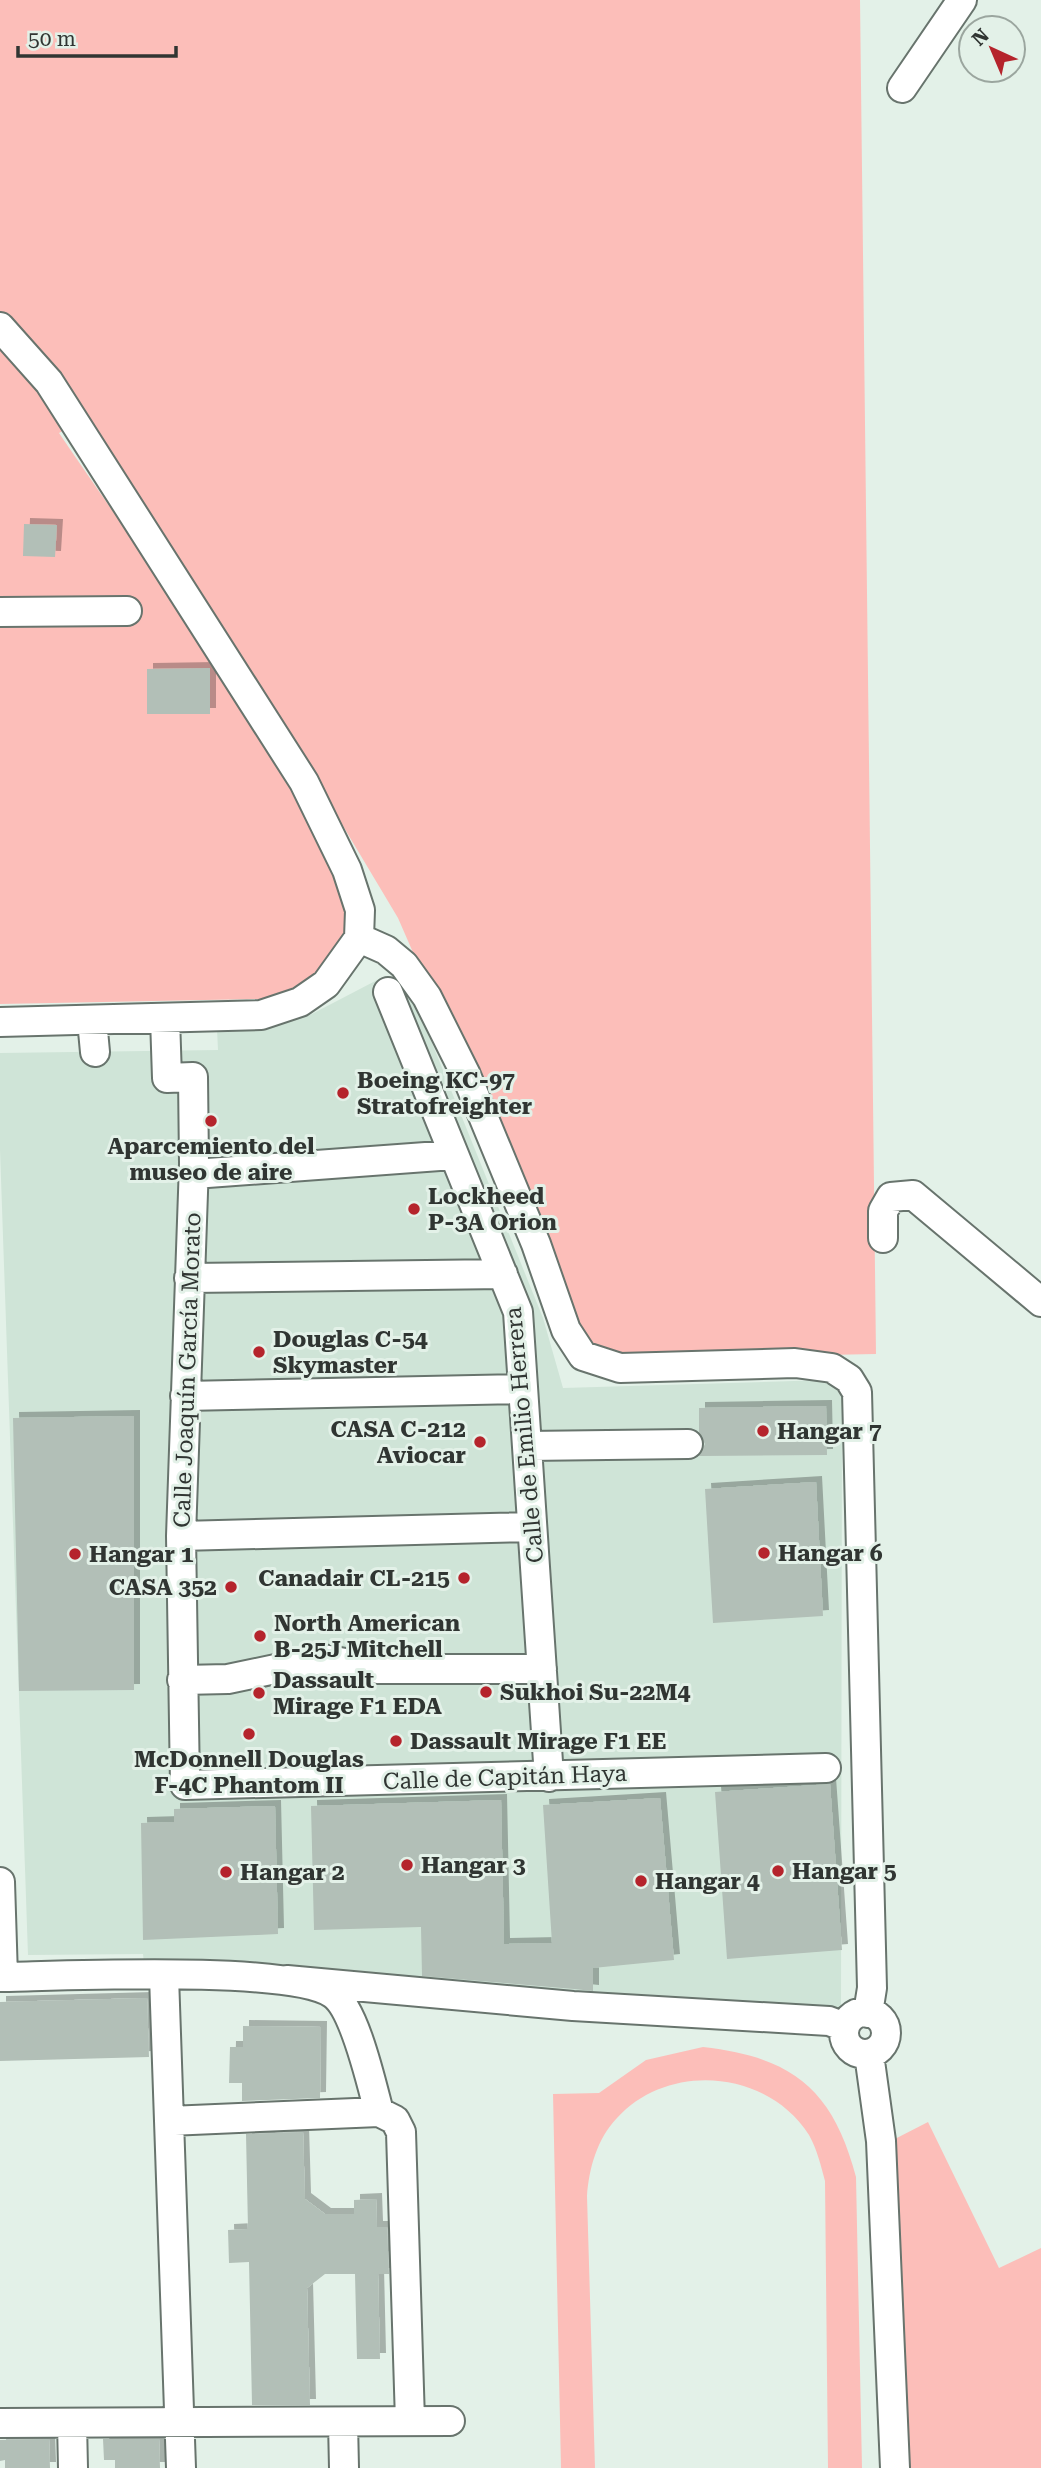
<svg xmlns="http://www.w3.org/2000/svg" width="1041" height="2468" viewBox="0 0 1041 2468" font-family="'Roboto Serif',serif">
	<defs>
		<filter id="shadow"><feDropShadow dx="6" dy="-6" stdDeviation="0" flood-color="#0004"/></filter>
	</defs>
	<rect width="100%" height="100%" fill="#e3f1e8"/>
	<path fill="#cfe4d7" d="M381,978L395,979L409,986L543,1318L563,1388L826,1380L836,1386L842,1396L841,2008L591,1999L144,1963L143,1954L28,1955L0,1150V1053L218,1050L217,1029L251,1028L310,1015Z"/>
	<path fill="#fcbeb9" d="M0,0H860L876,1354L625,1359L594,1345L572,1317L398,918L315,779L82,420L59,433C111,510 359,856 348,928C346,942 326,967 316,977C304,988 285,996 271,1005L257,999L0,1004Z
		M703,2047C792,2057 833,2089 856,2177L862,2468H828L825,2181C821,2166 817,2149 809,2135C768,2070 669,2061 617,2118C597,2139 589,2168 587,2196L595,2468H561L553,2094L599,2093L646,2060Z
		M928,2122L999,2268L1041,2248V2468H905L889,2142Z"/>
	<path fill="#b2bfb7" filter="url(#shadow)" d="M24,524L57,525L55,557L23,556Z
		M210,668V714H147V669Z
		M826,1406L827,1455L699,1456L705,1444L699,1432V1408Z
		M134,1416V1690L19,1691L13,1418Z
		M816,1482L823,1616L713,1623L705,1489Z
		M830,1784L842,1950L727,1959L715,1792Z
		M660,1798L674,1960L593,1968V1991L574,1989L422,1976L421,1927L314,1930L311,1806L501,1800L504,1944L552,1943L543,1805Z
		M275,1806L278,1934L143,1940L141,1823L174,1822V1809Z
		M147,1998L149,2057L0,2061V2002Z
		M243,2026L321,2027L320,2098L242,2101V2083H229L230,2047H243Z
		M303,2132L305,2199L325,2214H354V2200L376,2199L377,2227H387L389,2274H378L380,2359H357L355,2274H325L307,2288L310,2405H252L249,2262L229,2263L228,2230L248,2229L246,2134Z
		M49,2439L50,2468H5V2460L0,2461V2440Z
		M103,2439H159L160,2468H115V2460H104Z"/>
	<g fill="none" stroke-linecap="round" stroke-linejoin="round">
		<defs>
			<path id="minor" d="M902,88L962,0
				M0,327L49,382L304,782L347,870L360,910L359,938L326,984L300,1002L261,1015L0,1022
				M0,612L127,611
				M359,938L386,950L404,965L427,997L466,1075L536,1244L566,1330L583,1356L620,1368L795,1363L832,1368L849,1379L857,1392L872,1988L868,2013
				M388,992L518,1312L549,1777
				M165,1018L167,1078L193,1077L194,1164L181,1536L185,1785L826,1768
				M92,1020L95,1052
				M194,1174L453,1155
				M883,1238V1211L891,1197L913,1195L1041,1302
				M189,1278L503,1274
				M185,1396L523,1389
				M527,1446L688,1444
				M181,1536L532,1527
				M182,1680L228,1679L323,1659L378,1669H542
				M0,1882L3,1977
				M164,1976L181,2468
				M0,1977C62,1976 291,1965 333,1994C355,2009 372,2086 379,2112
				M287,1980L573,2006L829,2021L845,2027
				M844 2033a21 21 0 1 1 42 0a21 21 0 1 1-42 0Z
				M869,2054L881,2141L895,2468
				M169,2121L379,2112L395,2120L401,2132L410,2421
				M343,2422L344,2468
				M0,2423L450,2421
				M72,2423L73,2468"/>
		</defs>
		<use href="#minor" stroke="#68746d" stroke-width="32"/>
		<use href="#minor" stroke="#fff" stroke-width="28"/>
	</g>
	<g fill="#b5242c" stroke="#e3f1e8" stroke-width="2.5">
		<circle cx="343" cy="1093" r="7"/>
		<circle cx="211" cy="1121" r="7"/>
		<circle cx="414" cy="1209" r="7"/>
		<circle cx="259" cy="1352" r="7"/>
		<circle cx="763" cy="1431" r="7"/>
		<circle cx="480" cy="1442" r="7"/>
		<circle cx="764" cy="1553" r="7"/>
		<circle cx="75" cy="1554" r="7"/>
		<circle cx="464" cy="1578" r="7"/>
		<circle cx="231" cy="1587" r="7"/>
		<circle cx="260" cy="1636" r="7"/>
		<circle cx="486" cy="1692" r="7"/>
		<circle cx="259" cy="1693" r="7"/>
		<circle cx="249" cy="1734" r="7"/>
		<circle cx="396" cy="1741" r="7"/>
		<circle cx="407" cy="1865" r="7"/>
		<circle cx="778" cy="1871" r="7"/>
		<circle cx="226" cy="1872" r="7"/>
		<circle cx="641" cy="1881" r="7"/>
	</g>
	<g text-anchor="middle" stroke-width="6" stroke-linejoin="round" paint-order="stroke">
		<g font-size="23" font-weight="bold" fill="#303532" stroke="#e3f1e8" text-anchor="start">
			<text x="357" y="1088">Boeing KC-97<tspan x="357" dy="26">Stratofreighter</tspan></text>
			<text x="211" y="1154" text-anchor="middle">Aparcemiento del<tspan x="211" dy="26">museo de aire</tspan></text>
			<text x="428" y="1204">Lockheed<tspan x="428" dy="26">P-3A Orion</tspan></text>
			<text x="273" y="1347">Douglas C-54<tspan x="273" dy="26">Skymaster</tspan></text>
			<text x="466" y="1437" text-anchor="end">CASA C-212<tspan x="466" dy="26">Aviocar</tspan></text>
			<text x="777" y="1439">Hangar 7</text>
			<text x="778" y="1561">Hangar 6</text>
			<text x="89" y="1562">Hangar 1</text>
			<text x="450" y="1586" text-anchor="end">Canadair CL-215</text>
			<text x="217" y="1595" text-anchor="end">CASA 352</text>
			<text x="274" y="1631">North American<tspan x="274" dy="26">B-25J Mitchell</tspan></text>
			<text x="273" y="1688">Dassault<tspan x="273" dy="26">Mirage F1 EDA</tspan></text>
			<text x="500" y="1700">Sukhoi Su-22M4</text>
			<text x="410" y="1749">Dassault Mirage F1 EE</text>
			<text x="249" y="1767" text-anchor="middle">McDonnell Douglas<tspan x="249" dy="26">F-4C Phantom II</tspan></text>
			<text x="421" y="1873">Hangar 3</text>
			<text x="792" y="1879">Hangar 5</text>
			<text x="240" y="1880">Hangar 2</text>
			<text x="655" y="1889">Hangar 4</text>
		</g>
		<g font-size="23" fill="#303532" stroke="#e3f1e8">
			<text transform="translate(187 1370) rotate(-88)" y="8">Calle Joaquín García Morato</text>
			<text transform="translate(524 1435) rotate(-95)" y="8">Calle de Emilio Herrera</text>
			<text transform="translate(505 1777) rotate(-2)" y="8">Calle de Capitán Haya</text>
		</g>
	</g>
	<g transform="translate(992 49) rotate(316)"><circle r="33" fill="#e3f1e8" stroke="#9ba69f" stroke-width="2"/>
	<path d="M0-5L12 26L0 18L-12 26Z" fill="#b5242c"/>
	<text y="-10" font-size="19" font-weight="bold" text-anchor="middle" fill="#303532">N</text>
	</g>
	<path d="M18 46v10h158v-10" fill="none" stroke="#303532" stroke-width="3.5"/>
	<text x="28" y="46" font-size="21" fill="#303532" stroke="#e3f1e8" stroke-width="5" paint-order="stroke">50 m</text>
</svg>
